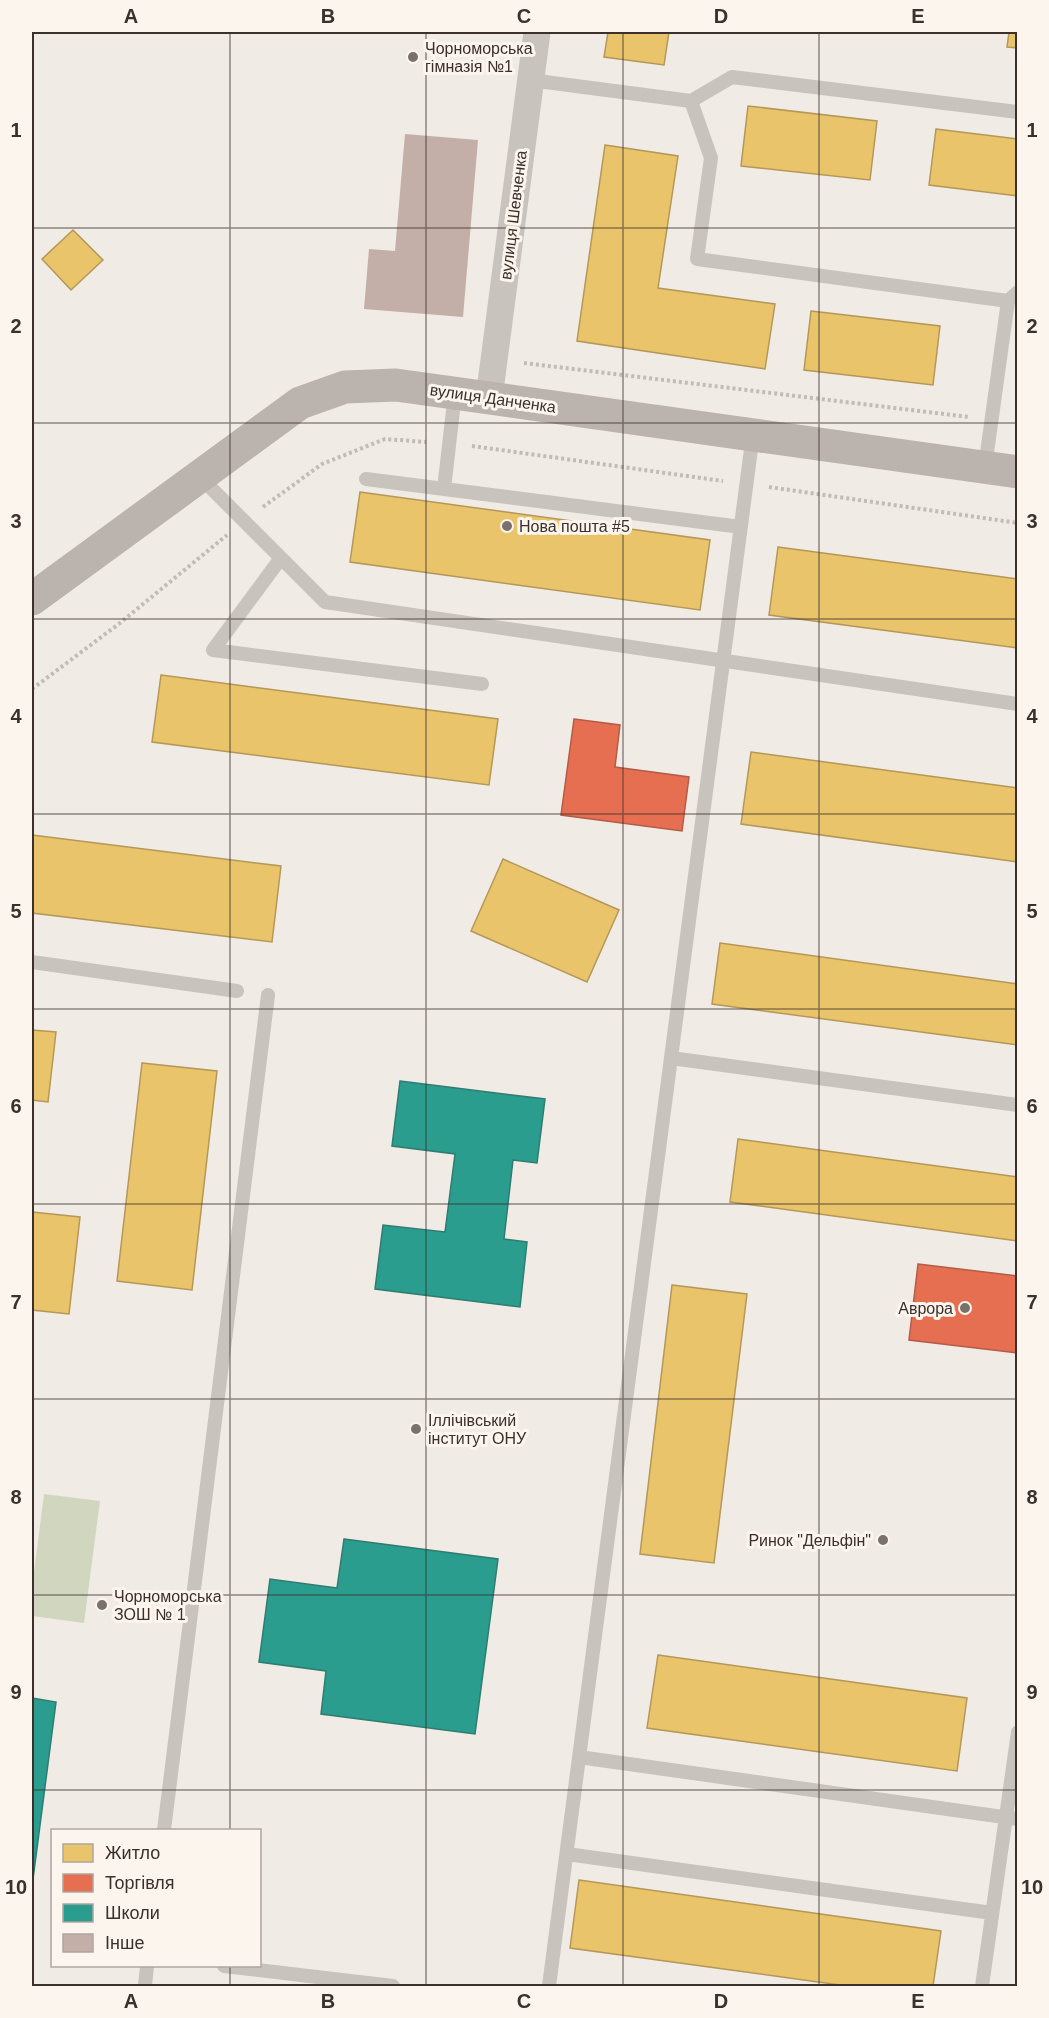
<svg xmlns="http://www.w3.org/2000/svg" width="1049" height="2018" viewBox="0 0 1049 2018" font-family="Arial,sans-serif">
	<rect width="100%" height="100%" fill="#f0ebe5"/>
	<path fill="#d1d6bf" d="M44,1494L100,1501L84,1623L32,1616V1588Z"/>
	<path fill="#e9c46a" stroke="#b59857" stroke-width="1.5" d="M608,32H669L664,65L604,57Z
		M1009,32H1018V48L1007,47Z
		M748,106L877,121L870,180L741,166Z
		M936,129L1018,139V196L929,185Z
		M605,145L678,156L658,288L775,304L765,369L577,341Z
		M73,230L103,260L71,290L42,259Z
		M811,311L940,326L933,385L804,370Z
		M360,492L710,540L700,610L350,562Z
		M778,547L1018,579V648L769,615Z
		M161,675L498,719L489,785L152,742Z
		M751,752L1018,788V862L741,824Z
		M32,835L281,866L272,942L32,913Z
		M503,859L619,910L587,982L471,931Z
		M720,943L1018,984V1045L712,1004Z
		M32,1030L56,1032L48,1102L32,1100Z
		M142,1063L217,1071L192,1290L117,1281Z
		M738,1139L1018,1177V1241L730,1202Z
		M32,1212L80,1217L69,1314L32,1310Z
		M672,1285L747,1294L714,1563L640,1554Z
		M658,1655L967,1698L957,1771L647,1728Z
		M579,1880L941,1931L933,1986H847L570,1948Z"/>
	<path fill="#e76f51" stroke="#b35c46" stroke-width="1.5" d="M574,719L620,725L615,767L689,777L682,831L561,815Z
		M918,1264L1018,1276V1353L909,1340Z"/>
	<path fill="#2a9d8f" stroke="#2f7c71" stroke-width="1.5" d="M400,1081L545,1099L537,1163L513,1160L504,1239L527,1242L520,1307L375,1289L383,1225L445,1232L455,1154L392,1146Z
		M344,1539L498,1559L475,1734L321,1714L326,1671L259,1662L270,1579L337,1588Z
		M32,1698L56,1702L32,1887Z"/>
	<path fill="#c3afa7" d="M405,134L478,140L463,317L364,309L369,249L395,251Z"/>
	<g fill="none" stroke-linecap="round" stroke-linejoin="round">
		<path stroke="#c2bbb6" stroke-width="4" stroke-dasharray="3 3" stroke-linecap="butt" d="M524,363L969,417
			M472,446L723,481
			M769,487L1018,523
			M263,507L322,464L385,439L426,442
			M32,689L120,623L227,535"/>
		<path stroke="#c9c3be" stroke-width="14" d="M530,80L691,101L732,77L1018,112
			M691,101L711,158L697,259L1008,301
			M985,467L1008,301L1018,292
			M200,477L325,602L1018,704
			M366,479L741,527
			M444,489L455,393
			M281,558L213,650L482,684
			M32,962L237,991
			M671,1058L1018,1105
			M579,1757L1018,1819
			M164,1830L268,995
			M567,1854L992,1913
			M224,1966L393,1986
			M145,1986L147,1966
			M549,1986L753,434
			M982,1986L1018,1732"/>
		<path stroke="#c9c3be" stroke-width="27" d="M489,398L537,32"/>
		<path stroke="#bab3ae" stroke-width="33" d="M32,599L300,403L345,387L396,385L1018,472"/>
	</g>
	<path fill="none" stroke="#3b302b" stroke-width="1.5" stroke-opacity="0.55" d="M230,32V1830M426,32V1986M623,32V1986M819,32V1986M32,228H1018M32,423H1018M32,619H1018M32,814H1018M32,1009H1018M32,1204H1018M32,1399H1018M32,1595H1018M32,1790H1018M230,1966V1986"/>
	<g fill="#7a716c" stroke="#fbf5ee" stroke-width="2">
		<circle cx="413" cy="57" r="6"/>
		<circle cx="507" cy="526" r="6"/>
		<circle cx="965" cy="1308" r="6"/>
		<circle cx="416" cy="1429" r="6"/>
		<circle cx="883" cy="1540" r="6"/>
		<circle cx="102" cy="1605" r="6"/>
	</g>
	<g text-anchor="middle" stroke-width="6" stroke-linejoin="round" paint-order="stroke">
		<g font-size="16" fill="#3b302b" stroke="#fbf5ee" text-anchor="start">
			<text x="425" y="54">Чорноморська<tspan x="425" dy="18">гімназія №1</tspan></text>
			<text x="519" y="532">Нова пошта #5</text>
			<text x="953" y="1314" text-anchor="end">Аврора</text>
			<text x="428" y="1426">Іллічівський<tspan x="428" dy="18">інститут ОНУ</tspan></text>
			<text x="871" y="1546" text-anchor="end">Ринок "Дельфін"</text>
			<text x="114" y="1602">Чорноморська<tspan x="114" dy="18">ЗОШ № 1</tspan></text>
		</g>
		<g font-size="16" fill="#3b302b" stroke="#fbf5ee">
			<text transform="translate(513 215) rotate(-83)" y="6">вулиця Шевченка</text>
			<text transform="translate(493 398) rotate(8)" y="6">вулиця Данченка</text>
		</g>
	</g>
	<rect width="1049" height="2018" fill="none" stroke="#fbf5ee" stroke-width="66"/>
	<rect x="51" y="1829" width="210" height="138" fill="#fbf5ee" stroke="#aea6a0" stroke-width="1.5"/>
	<rect x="63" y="1844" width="30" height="18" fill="#e9c46a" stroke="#aea6a0" stroke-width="1.5"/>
	<text x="105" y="1859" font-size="18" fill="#3b302b">Житло</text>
	<rect x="63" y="1874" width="30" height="18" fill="#e76f51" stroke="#aea6a0" stroke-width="1.5"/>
	<text x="105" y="1889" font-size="18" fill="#3b302b">Торгівля</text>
	<rect x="63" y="1904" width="30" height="18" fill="#2a9d8f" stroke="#aea6a0" stroke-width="1.5"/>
	<text x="105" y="1919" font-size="18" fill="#3b302b">Школи</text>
	<rect x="63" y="1934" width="30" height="18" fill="#c3afa7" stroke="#aea6a0" stroke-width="1.5"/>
	<text x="105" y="1949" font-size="18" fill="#3b302b">Інше</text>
	<rect x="33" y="33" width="983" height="1952" fill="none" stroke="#3b302b" stroke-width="2"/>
	<g font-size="20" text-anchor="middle" font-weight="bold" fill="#3b302b">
		<text x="131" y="23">A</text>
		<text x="328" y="23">B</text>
		<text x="524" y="23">C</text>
		<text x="721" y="23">D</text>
		<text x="918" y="23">E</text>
		<text x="16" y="137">1</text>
		<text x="1032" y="137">1</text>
		<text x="16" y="333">2</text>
		<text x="1032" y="333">2</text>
		<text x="16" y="528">3</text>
		<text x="1032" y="528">3</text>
		<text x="16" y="723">4</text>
		<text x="1032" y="723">4</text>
		<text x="16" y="918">5</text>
		<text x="1032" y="918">5</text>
		<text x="16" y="1113">6</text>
		<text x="1032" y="1113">6</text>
		<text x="16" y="1309">7</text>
		<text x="1032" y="1309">7</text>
		<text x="16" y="1504">8</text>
		<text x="1032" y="1504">8</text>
		<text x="16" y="1699">9</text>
		<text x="1032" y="1699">9</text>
		<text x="16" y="1894">10</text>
		<text x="1032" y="1894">10</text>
		<text x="131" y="2008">A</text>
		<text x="328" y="2008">B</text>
		<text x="524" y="2008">C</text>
		<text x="721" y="2008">D</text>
		<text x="918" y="2008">E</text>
	</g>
</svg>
